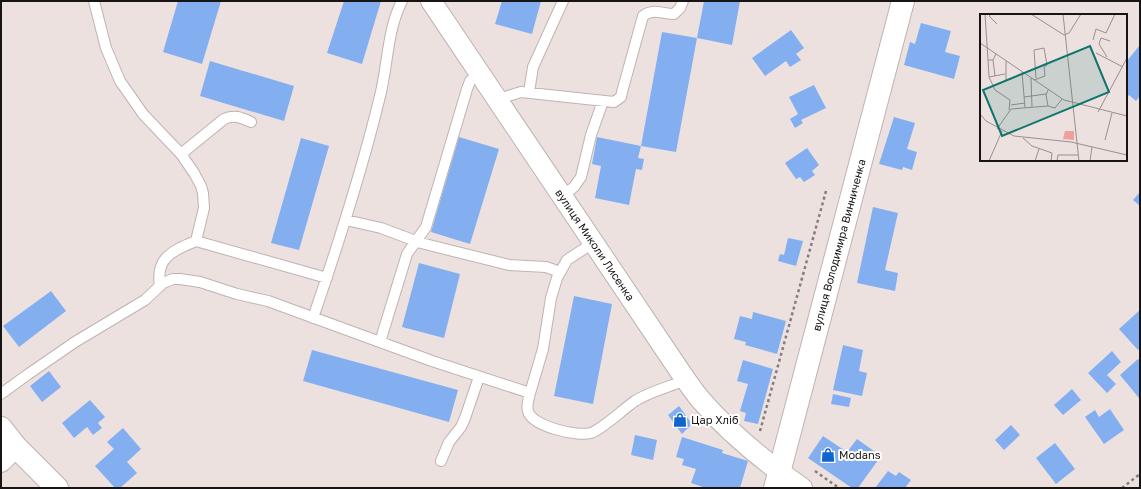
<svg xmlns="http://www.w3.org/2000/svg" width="1141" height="489" viewBox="0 0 1141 489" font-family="'Golos Text',sans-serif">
	<rect width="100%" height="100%" fill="#ede1e0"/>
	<path fill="#83aff0" d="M178,1H221L202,64L163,52Z
		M344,1H381L362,64L327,53Z
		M502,1H541L532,34L495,24Z
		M704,1H740L732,45L697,38Z
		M921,23L951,31L945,52L960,56L954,79L904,65L910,42L915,44Z
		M791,30L804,48L796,54L801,60L790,67L786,61L765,76L752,58Z
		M662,32L697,38L676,152L641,146Z
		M1140,45V96L1136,101L1129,95L1126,99V62Z
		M210,61L294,86L284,121L200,96Z
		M814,85L826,108L801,120L803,123L795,128L790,119L798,114L789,97Z
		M894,117L915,123L907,149L917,152L912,170L903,167L902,170L879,164Z
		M459,137L499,149L470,244L431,232Z
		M597,137L641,146L638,158L644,159L642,170L636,169L629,205L595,198L601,166L592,164Z
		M301,138L329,146L299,250L271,243Z
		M807,148L819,165L812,171L815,175L804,182L800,177L796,179L785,163Z
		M1140,192V206L1133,200Z
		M873,207L898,213L885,270L898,273L895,291L857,283Z
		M788,238L803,241L796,266L778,261L780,254L784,255Z
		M419,263L460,274L444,338L402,327Z
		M51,291L66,311L19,347L3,326Z
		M574,296L612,304L593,404L554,396Z
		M1140,310V348L1138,350L1119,329Z
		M753,312L786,321L777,354L745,345L746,342L734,339L740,316L752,319Z
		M843,345L863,350L859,371L867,373L862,396L833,390Z
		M312,350L458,390L449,422L303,381Z
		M1112,351L1121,362L1107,375L1116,384L1107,393L1088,373Z
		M1138,359L1140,361V397L1139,398L1120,375Z
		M743,360L773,369L758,424L744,421L746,413L740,411L748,384L737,381Z
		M49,371L61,387L42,402L30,386Z
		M1072,389L1081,400L1063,415L1054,405Z
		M833,394L851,398L849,407L831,404Z
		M90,400L105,417L98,423L102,428L93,435L87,427L74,438L62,423Z
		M679,406L692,424L682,434L668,415Z
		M1110,409L1124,430L1104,444L1085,417L1095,410L1099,417Z
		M1011,425L1020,435L1004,450L995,440Z
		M123,428L141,449L127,462L137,473L120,488H115L95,466L114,449L107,442Z
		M635,435L657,440L653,460L631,455Z
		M823,436L847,452L857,439L881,456L858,488H852L808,458Z
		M682,437L723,450L722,453L748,461L740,488H702L703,487L691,483L696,469L682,465L684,459L676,457Z
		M1055,443L1075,469L1056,484L1036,458Z
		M888,471L896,476L899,472L911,480L905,488H875Z"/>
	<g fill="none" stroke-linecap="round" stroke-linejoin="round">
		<defs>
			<path id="lane" d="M94,1L106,48L120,81L143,114L181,154L194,173L201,186L203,193L204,208L196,241C174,250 155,257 160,286
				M529,92L533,67L563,1
				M499,102L508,96L521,92L614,102L621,97L622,92L643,16C652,8 663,14 674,14L680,8L683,1
				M181,154L224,119C234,114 242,118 251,122
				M562,196L574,187L581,177L591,135L603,101
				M346,220L381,228L421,243L509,265L546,267L560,272
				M196,241L327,278
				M313,318C338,245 362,171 380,96C388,65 387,30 402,1
				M380,342L407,254L426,227L467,89L470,81L479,73
				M530,393C529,398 526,405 528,411C531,426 577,437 591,433C605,427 622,410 635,401C651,391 669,387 686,380
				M1,394L27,375L75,342L145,300L163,283L173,279H180L200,282L237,294L268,301L432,361L530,393L543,349L551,298L557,278L567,260L593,243
				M441,461L449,442L461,427L465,418L479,377"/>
			<path id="street" d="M431,1L675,364C683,376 691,388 700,399C730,434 765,462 802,488
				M1,462L16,447"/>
			<path id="secondary" d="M1,428L16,447L57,488
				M775,488L903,1"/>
		</defs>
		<use href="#lane" stroke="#bfb3b2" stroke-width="12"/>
		<use href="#street" stroke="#bfb3b2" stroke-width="22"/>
		<use href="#secondary" stroke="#bfb3b2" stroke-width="24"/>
		<path stroke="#857d7d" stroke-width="2.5" stroke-dasharray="3 3" stroke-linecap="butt" d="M760,431L826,191
			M815,471L839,488
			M1122,488L1140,474"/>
		<use href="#lane" stroke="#fff" stroke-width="10"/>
		<use href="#street" stroke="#fff" stroke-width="20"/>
		<use href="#secondary" stroke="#fff" stroke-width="22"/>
	</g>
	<defs>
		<symbol id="shop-bare" viewBox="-9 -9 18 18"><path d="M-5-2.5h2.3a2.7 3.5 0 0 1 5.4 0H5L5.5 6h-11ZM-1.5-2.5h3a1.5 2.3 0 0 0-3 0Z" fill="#1064cd" stroke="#fff" stroke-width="2.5" paint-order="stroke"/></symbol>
	</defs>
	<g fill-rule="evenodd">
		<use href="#shop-bare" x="670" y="410" width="20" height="20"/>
		<use href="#shop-bare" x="818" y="445" width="20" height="20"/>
	</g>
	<g text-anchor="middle" stroke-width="4" stroke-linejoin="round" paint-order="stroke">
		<g font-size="11" fill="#181414" stroke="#fff">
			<text transform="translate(595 245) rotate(56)" y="4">вулиця Миколи Лисенка</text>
			<text transform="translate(839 245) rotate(-75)" y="4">вулиця Володимира Винниченка</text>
		</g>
		<g font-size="11" fill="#181414" stroke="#fff" text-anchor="start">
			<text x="691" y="424">Цар Хліб</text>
			<text x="839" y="459">Modans</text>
		</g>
	</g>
	<g transform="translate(980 14)">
		<rect width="147" height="147" fill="#ede1e0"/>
		<path d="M85,117H94V126L83,125Z" fill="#ed9f9c"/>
		<path fill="none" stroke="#988f8e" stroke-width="1" d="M5,0L8,46H13M11,0L9,2L17,10M51,0L84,21L89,19L101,0M83,0L99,147M113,26L116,15L126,19L135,0M0,29L84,86L147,102M116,39L143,53M127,43L119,30L121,24L130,27M8,46L9,63M26,47V66M42,58L45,94M25,60L9,63L15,76L30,86L29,96M15,62L13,46L16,40M51,64L52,93M54,66L65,62L64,53L67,51L64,34L54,36L56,64M44,83L66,80M31,91L45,89M68,92L75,94L82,85M118,98L147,44M0,100L6,107L34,122L91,128L147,141M17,115L31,95L68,92L66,81L68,76M43,124L52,132L72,139L71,147M125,126L132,99M9,147L22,117M55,147L59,135M77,147L78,141H98M110,147L112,133"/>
		<path fill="#0f766e" fill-opacity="0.15" stroke="#0f766e" stroke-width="2" d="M110,32L129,78L22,122L3,76Z"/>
		<rect width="147" height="147" fill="none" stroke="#181414" stroke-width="2"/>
	</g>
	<rect width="1141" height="489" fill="none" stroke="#181414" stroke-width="4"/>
</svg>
